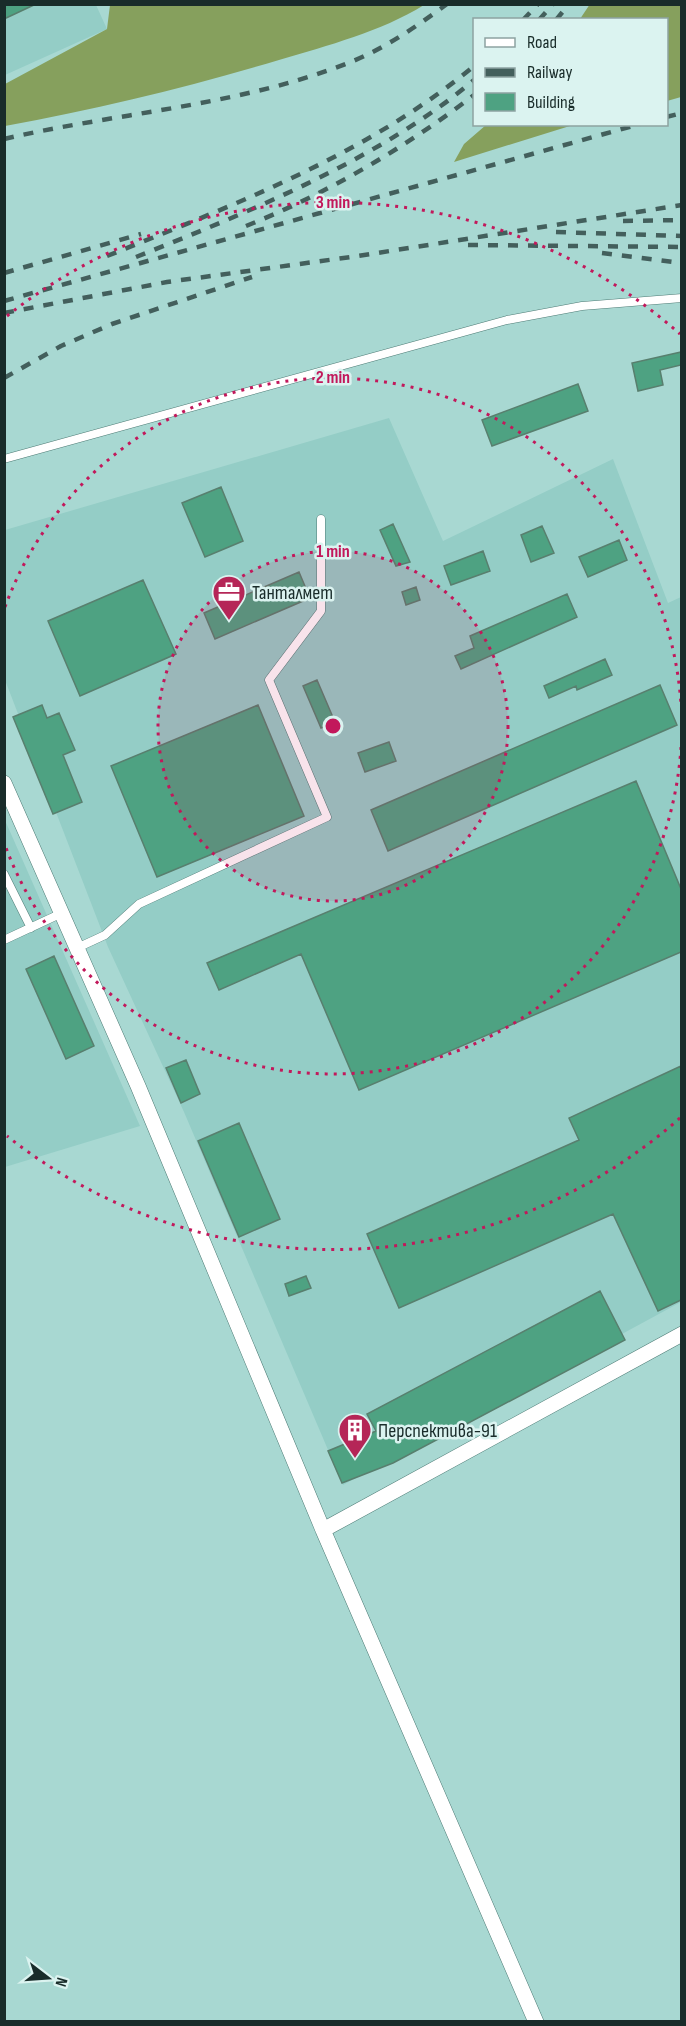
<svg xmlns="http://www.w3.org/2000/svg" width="686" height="2026" viewBox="0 0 686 2026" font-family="'Sofia Sans Condensed',sans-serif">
	<rect width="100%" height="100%" fill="#a8d8d2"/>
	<path fill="#94cdc6" d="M4,5H96L107,29L5,75Z
		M389,418L443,541L613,459L668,603L681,597V1302L343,1485L184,1112L108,947L5,680V530Z
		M4,818L140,1126L5,1167H4Z"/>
	<path fill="#86a05d" d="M590,4L681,5V97L667,101L666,20L580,19Z
		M110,5V4L424,5C380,32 329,45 279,60C189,87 98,109 5,126V84L107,29Z
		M486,125V124L573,125L454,162L464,144Z"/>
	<path fill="#4ea282" stroke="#587f6e" stroke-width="1.5" d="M4,4H36L4,19Z
		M681,352V365L660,370L663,385L638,391L632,363Z
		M578,384L588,411L492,446L482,420Z
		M221,487L243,541L205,557L182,503Z
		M393,524L410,562L396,566L380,530Z
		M542,526L554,553L531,562L521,535Z
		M619,540L627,560L588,577L579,557Z
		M483,551L490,571L451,585L444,566Z
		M299,572L310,598L215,639L204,613Z
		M143,580L176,654L80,696L48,621Z
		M416,587L420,600L406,605L402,592Z
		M567,594L577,617L461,669L455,656L474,648L470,636Z
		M605,659L612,675L577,690L576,686L549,698L544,686Z
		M317,680L335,722L321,728L303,686Z
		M660,685L677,725L388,851L371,810Z
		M42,705L47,718L59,713L75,750L63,755L82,802L53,814L13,717Z
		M258,705L304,816L157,877L111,766Z
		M389,742L396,761L365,772L358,753Z
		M636,781L681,889V952L359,1090L301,954L219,990L207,963Z
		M54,956L94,1046L66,1059L26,969Z
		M186,1060L200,1094L181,1103L166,1068Z
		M681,1066V1300L658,1311L613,1214L399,1308L367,1234L579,1140L569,1118Z
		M239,1123L280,1219L239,1237L198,1141Z
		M306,1276L311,1288L289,1296L285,1284Z
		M600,1291L625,1340L393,1463L342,1483L328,1451L376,1431L367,1414Z"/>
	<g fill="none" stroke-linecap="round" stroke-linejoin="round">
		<defs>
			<path id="lane" d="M4,459L507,320L582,306L682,298
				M4,874L31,928
				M4,940L62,913
				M77,948L105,935L139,904L327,817L269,680L321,611V519"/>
			<path id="street" d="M4,783L138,1086L323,1530
				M536,2022L323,1530L682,1334"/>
		</defs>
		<use href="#lane" stroke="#4d7b75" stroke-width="9"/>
		<use href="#street" stroke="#4d7b75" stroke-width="16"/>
		<use href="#lane" stroke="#fff" stroke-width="8"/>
		<use href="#street" stroke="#fff" stroke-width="15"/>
		<path stroke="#435f5c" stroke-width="4.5" stroke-dasharray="10 10" stroke-linecap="butt" d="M523,20L538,4
			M539,20L553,4
			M556,20L569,4
			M666,117L682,113
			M4,139C120,112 242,106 353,61C387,47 417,26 447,4
			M623,221L682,220
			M246,226C326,194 405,148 474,95
			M556,232L682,236
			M468,245L682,247
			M602,253L682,263
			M107,256C234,205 368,154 474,66
			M136,257C249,212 382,158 474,80
			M4,273L141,234
			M4,301L640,124
			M4,313L167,282L358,256L682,205
			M4,378L61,346L112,324L252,277"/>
	</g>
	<circle cx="333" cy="726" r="175" fill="#c2185b" fill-opacity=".12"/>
	<g fill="none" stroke="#c2185b" stroke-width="3" stroke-dasharray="3 6">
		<circle cx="333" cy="726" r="175"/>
		<path d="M681 747A349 349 0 0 1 5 845M5 607A349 349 0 0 1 681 705"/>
		<path d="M680 1118A524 524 0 0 1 7 1136M7 316A524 524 0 0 1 680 334"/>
	</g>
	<defs>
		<symbol id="office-pin" viewBox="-11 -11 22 30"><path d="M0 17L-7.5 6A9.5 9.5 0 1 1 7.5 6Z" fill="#b52657" stroke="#dbf3f0"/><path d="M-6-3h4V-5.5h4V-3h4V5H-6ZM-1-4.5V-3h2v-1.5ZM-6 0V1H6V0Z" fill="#fff"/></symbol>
		<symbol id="building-pin" viewBox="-11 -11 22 30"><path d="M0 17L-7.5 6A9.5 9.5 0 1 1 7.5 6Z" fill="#b52657" stroke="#dbf3f0"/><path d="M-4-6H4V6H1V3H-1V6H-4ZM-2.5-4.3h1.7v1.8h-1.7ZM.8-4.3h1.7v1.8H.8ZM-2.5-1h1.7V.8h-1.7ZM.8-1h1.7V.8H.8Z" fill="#fff"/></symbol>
	</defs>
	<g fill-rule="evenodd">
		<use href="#office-pin" x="210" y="573" width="38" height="52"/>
		<use href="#building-pin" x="336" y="1411" width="38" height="52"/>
	</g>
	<g text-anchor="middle" stroke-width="5" stroke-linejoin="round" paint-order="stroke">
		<g font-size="20" fill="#192c2a" stroke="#dbf3f0" text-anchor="start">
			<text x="252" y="599">Танталмет</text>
			<text x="378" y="1437">Перспектива-91</text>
		</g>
	</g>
	<circle cx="333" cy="726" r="9" fill="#c2185b" stroke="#dbf3f0" stroke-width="3"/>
	<g font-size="18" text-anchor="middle" font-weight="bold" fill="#c2185b" stroke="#dbf3f0" stroke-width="5" stroke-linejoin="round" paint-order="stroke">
		<text x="333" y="208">3 min</text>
		<text x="333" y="383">2 min</text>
		<text x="333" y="557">1 min</text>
	</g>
	<rect width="686" height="2026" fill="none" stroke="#192c2a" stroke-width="12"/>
	<rect x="473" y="18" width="195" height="108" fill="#dbf3f0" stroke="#8da3a1" stroke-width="1.5"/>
	<rect x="485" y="38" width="30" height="9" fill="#ffffff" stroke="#8da3a1" stroke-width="1.5"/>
	<text x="527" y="48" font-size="18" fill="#192c2a">Road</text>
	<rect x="485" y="68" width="30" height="9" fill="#435f5c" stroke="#8da3a1" stroke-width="1.5"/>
	<text x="527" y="78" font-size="18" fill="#192c2a">Railway</text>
	<rect x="485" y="93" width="30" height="18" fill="#4ea282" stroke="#8da3a1" stroke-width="1.5"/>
	<text x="527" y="108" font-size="18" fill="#192c2a">Building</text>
	<g transform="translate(48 1978) rotate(107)" stroke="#dbf3f0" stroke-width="4.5" paint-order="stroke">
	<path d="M0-4.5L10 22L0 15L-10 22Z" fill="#192c2a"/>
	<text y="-9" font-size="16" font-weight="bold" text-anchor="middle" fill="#192c2a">N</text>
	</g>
</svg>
